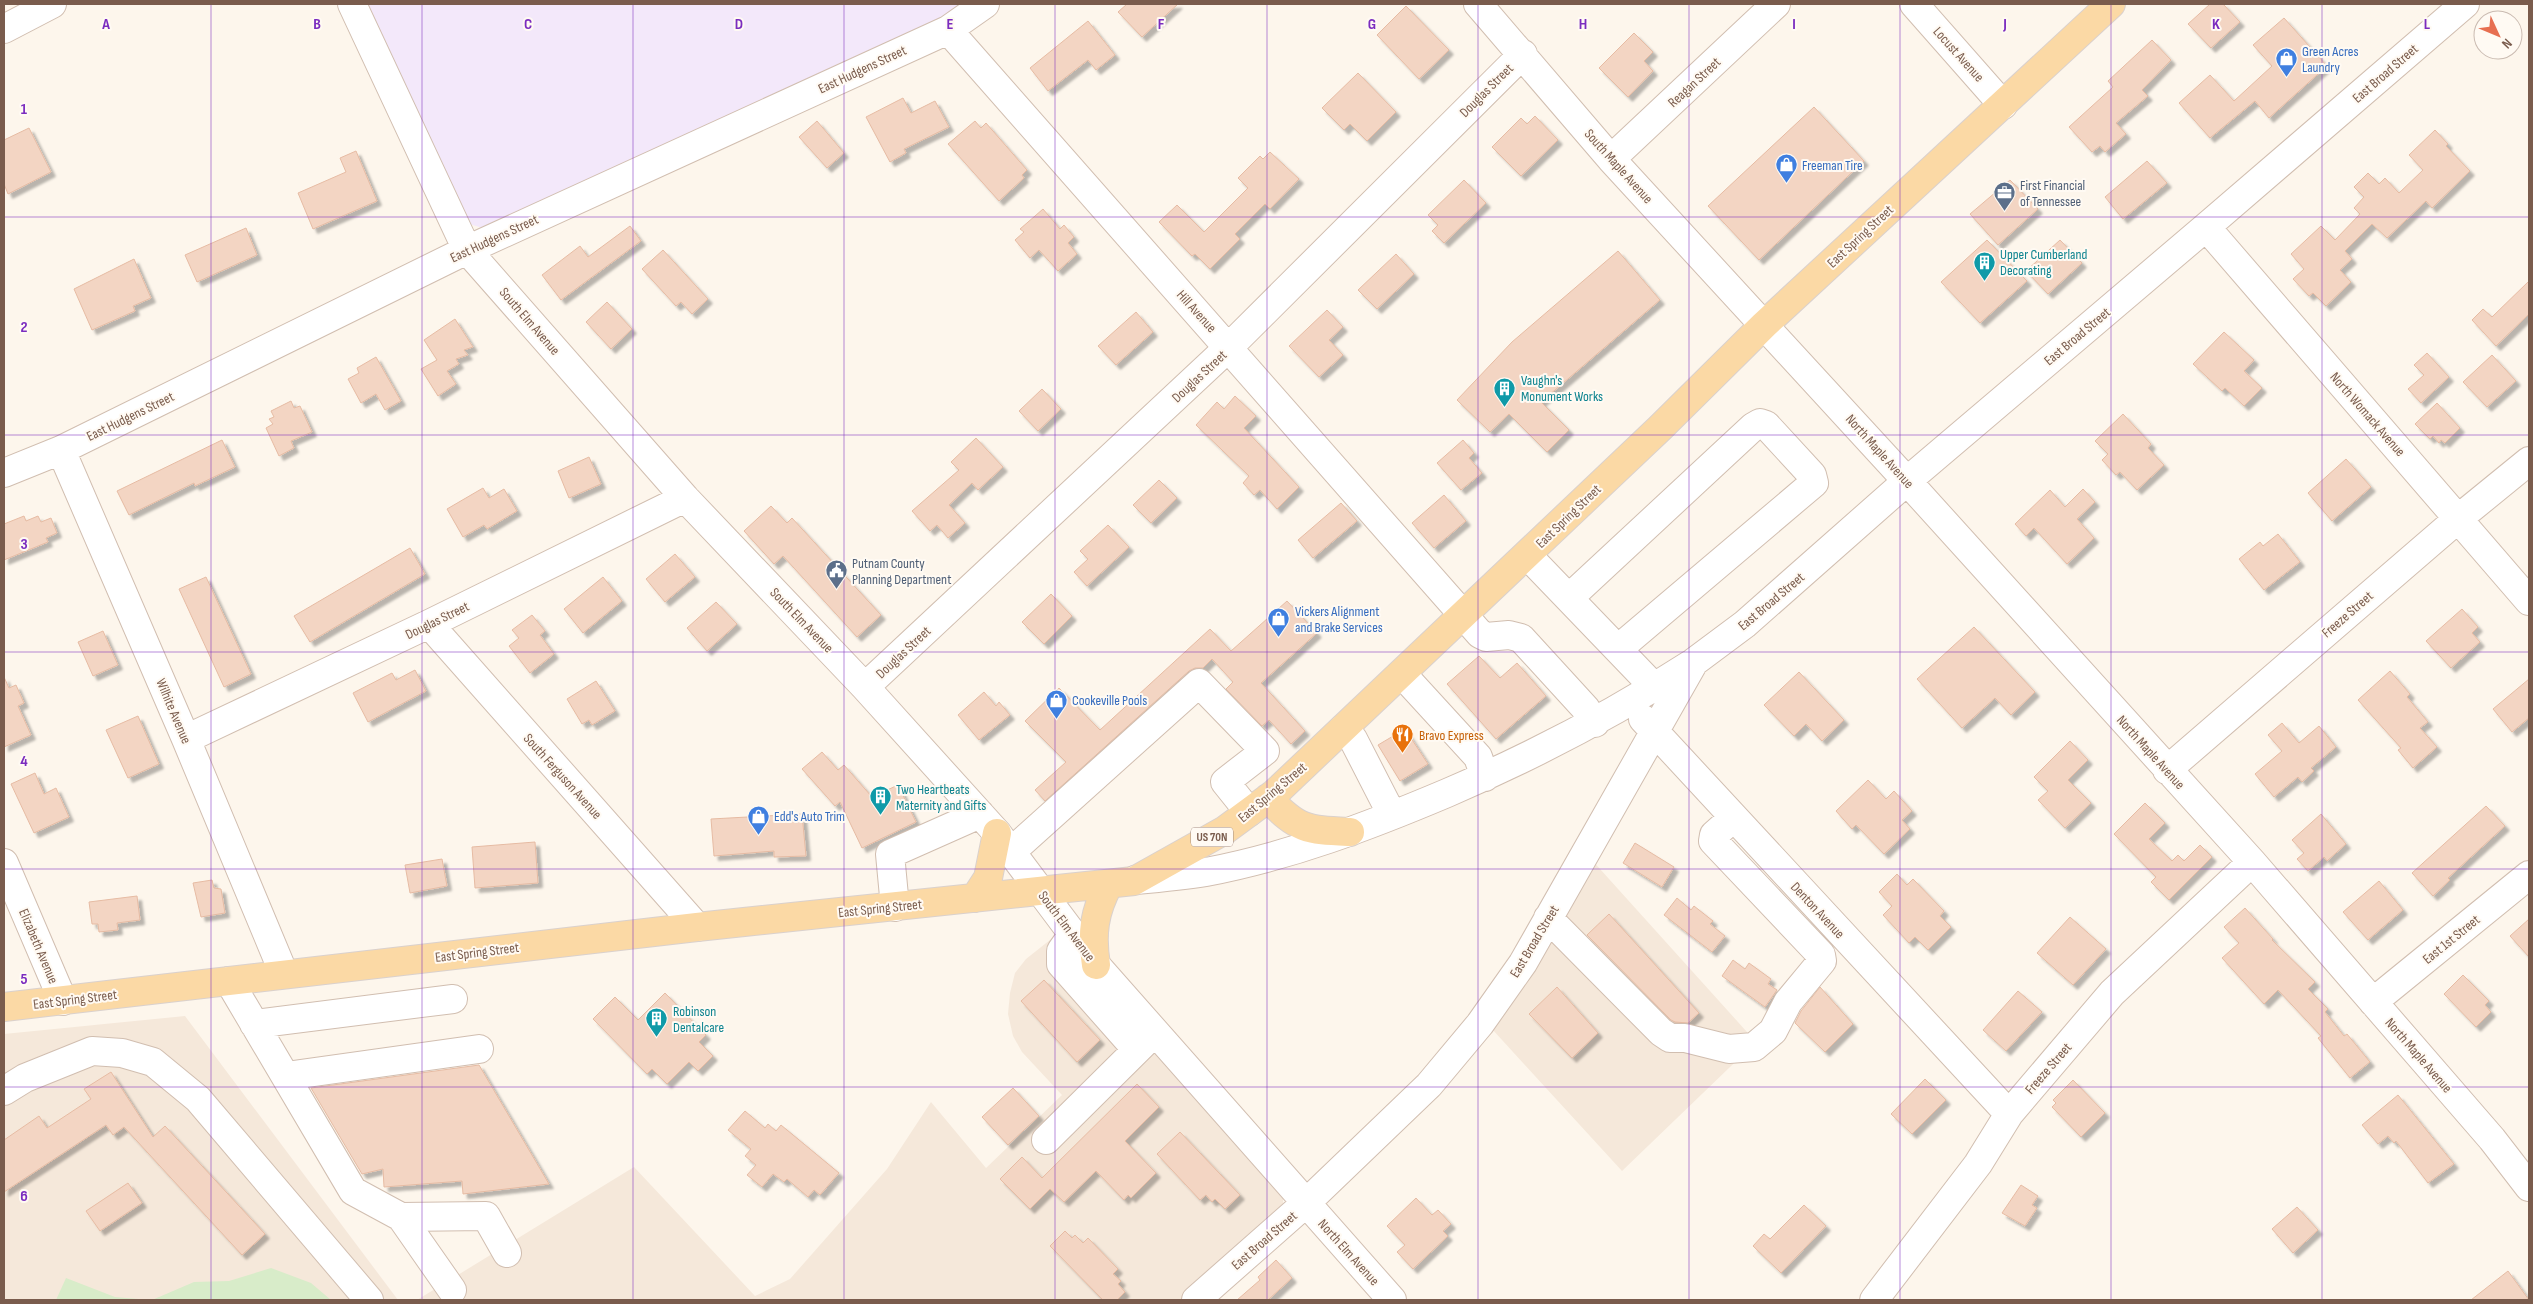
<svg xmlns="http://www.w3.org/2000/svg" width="2533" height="1304" viewBox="0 0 2533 1304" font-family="'Sofia Sans Condensed',sans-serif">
	<defs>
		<filter id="shadow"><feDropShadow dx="4.5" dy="4.5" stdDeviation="1" flood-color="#0004"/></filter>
	</defs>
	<rect width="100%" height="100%" fill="#fdf6ec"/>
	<path fill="#f5e8da" d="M1591,859L1756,1042L1622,1171L1492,1029Z
		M1055,936L1283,1196V1204L1271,1218L1181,1300H417L634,1167L755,1296L790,1279L887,1169L931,1102L986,1168L1062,1095L1022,1052L1013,1036L1008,1014L1010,993L1015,973L1026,959Z
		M185,1016L398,1300H4V1034Z"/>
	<path fill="#f3e8fa" d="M366,4H960L919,33L486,229L466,223Z"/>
	<path fill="#d8ecc9" d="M271,1268L311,1283L331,1300H152L194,1282L229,1281Z
		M66,1278L115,1297L150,1300H56Z"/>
	<path fill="#f3d5c3" stroke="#e6bba3" filter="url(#shadow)" d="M1127,4H1178L1142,37L1118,12Z
		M2210,4H2223L2240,22L2211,48L2188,24Z
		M1406,6L1449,50L1419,79L1377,35Z
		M2284,18L2327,66L2269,118L2255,101L2210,138L2179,103L2210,75L2234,101L2272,66L2253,45Z
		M1088,21L1115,55L1096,70L1088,60L1048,91L1030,68Z
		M1634,33L1653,52L1644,61L1653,71L1628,97L1599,68Z
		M2152,40L2171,60L2142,90L2148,96L2116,123L2126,134L2105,152L2100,146L2092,152L2069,127L2113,87L2108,81Z
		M1358,73L1396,112L1367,141L1350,124L1344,130L1322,108Z
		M903,98L911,113L935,101L949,127L904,149L906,153L890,162L866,117Z
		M1814,107L1864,161L1759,260L1708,206Z
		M1535,116L1558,140L1521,176L1492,147L1521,118L1527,124Z
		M817,121L844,153L827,168L799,137Z
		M975,121L981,128L986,123L1027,170L1022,175L1024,178L999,201L948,144Z
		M29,128L51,172L8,194L4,184V140Z
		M2435,130L2448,144L2446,146L2470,171L2432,208L2426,201L2387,238L2372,224L2345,251L2352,259L2340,270L2351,282L2326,306L2313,293L2309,296L2293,279L2304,269L2291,254L2321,226L2335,240L2360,214L2354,208L2364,197L2354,187L2368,173L2379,184L2385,178L2399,193L2423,170L2409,155Z
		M356,151L377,201L313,229L298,193L346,172L340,158Z
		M1270,152L1299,179L1270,209L1265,204L1235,234L1240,239L1210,269L1195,254L1192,256L1159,222L1177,205L1204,232L1248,188L1238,178L1260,156L1263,159Z
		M2147,161L2167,183L2123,219L2105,197Z
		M1464,180L1486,203L1444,243L1432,231L1438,225L1428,215Z
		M2010,180L2038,209L1998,245L1970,214Z
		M1043,209L1060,229L1064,225L1074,237L1068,243L1077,254L1058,271L1039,250L1030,258L1015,240L1024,232L1020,229Z
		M630,226L641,241L561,300L542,275L580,246L588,257Z
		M246,228L257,255L197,282L185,255Z
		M1987,240L2027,281L1980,323L1941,282Z
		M2060,240L2082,263L2048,294L2026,271Z
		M663,250L708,299L692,314L681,302L676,306L642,269Z
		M1618,251L1660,300L1541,402L1569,430L1547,452L1509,414L1490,432L1457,400L1512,342Z
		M1396,254L1414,274L1377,309L1358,290Z
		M134,259L151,298L133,306L135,311L92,330L74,289Z
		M2529,281V314L2496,346L2472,320L2483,309L2492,317Z
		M607,302L632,329L611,349L586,322Z
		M1327,310L1343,327L1329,340L1343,355L1319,377L1289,346Z
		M1136,312L1153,332L1116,365L1098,346Z
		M455,319L473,347L464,350L468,355L456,359L459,364L447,371L456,384L438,396L421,369L437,360L424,340Z
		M2224,332L2254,360L2244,371L2262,388L2244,406L2225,388L2222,391L2193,364Z
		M2427,353L2449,377L2421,403L2408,389L2424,375L2414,365Z
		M2492,355L2516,381L2487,407L2463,382Z
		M376,357L401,401L385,410L376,394L361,403L348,379L359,373L357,368Z
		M1042,389L1061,409L1038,431L1019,411Z
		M1235,396L1256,416L1244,428L1299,487L1277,509L1260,490L1254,495L1243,483L1249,476L1196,425L1217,402L1224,409Z
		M291,401L294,408L300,406L312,432L291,441L294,448L279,456L266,428L273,424L269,419L274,417L271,411Z
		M2437,403L2460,428L2445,443L2441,440L2439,443L2433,436L2430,439L2415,424Z
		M2123,414L2151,444L2148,448L2164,465L2137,490L2120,472L2116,475L2102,460L2108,454L2095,441Z
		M976,438L1003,467L978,490L972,483L949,505L965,523L948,538L937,525L930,531L912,511L959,470L951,462Z
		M222,440L235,467L195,486L194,483L129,515L117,491Z
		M1463,440L1474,453L1469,458L1482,473L1461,490L1437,463Z
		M589,457L601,484L569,498L558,471Z
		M2346,459L2371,487L2332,521L2308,493Z
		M1159,480L1177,498L1151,523L1133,505Z
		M483,488L489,498L504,489L517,511L487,529L484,525L463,537L447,509Z
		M2083,489L2095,502L2077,519L2094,538L2067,564L2034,528L2026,536L2015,524L2050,490L2065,507Z
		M1444,495L1466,521L1434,548L1412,523Z
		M1341,503L1357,521L1313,558L1298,540Z
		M771,506L787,523L792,518L881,615L857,637L783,556L774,564L744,531Z
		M24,516L26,521L38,516L41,522L51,518L57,533L46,538L48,542L4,560V524Z
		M1108,525L1129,547L1087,586L1074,572L1088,559L1080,551Z
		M2278,534L2300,562L2264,590L2239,559L2260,542L2263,546Z
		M410,548L425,574L310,642L294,616Z
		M675,554L695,577L665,602L646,579Z
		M206,577L251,674L224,687L179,589Z
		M603,577L622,601L583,633L564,609Z
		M1051,594L1072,616L1044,644L1022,622Z
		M1287,601L1317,633L1261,683L1305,731L1291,744L1269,720L1262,726L1226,689L1233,682L1212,659L1203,668H1195L1189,671L1045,801L1035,790L1066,762L1025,721L1059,688L1100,730L1210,629L1231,651Z
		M716,602L737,624L707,651L687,628Z
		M2462,609L2478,627L2472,633L2480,642L2451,668L2426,641Z
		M532,615L545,631L540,635L554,654L530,673L509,646L519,638L512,630Z
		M1974,627L2035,692L2011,715L1995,698L1962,728L1917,679Z
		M103,631L118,665L93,676L78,642Z
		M1479,656L1500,678L1517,663L1546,696L1496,739L1447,684Z
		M415,670L426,691L368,722L353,693L392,673L396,680Z
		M2390,671L2410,694L2407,697L2428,722L2420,728L2437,747L2413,768L2398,750L2401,748L2358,700Z
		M1799,672L1844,720L1822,741L1806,724L1794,736L1764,705Z
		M4,677L9,688L16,685L24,703L18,706L31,735L4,747Z
		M2529,679V718L2512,732L2493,709Z
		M596,681L615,711L592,725L589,720L582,724L567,699Z
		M984,692L996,706L999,702L1010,715L979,740L958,715Z
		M138,716L159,764L128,778L106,730Z
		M2282,723L2299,743L2319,726L2336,747L2311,768L2314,771L2302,782L2298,777L2274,797L2255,774L2282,751L2268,735Z
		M1405,729L1428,764L1400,781L1378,745Z
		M2070,741L2088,760L2068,780L2091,803L2065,828L2038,800L2048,791L2034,777Z
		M822,752L838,770L844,765L872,797L898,785L916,822L862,848L840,802L835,806L802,769Z
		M35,773L44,794L56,788L69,817L34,833L11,784Z
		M1868,780L1886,799L1894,791L1912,811L1902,820L1910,829L1884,854L1856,825L1852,829L1836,811Z
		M2145,803L2165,823L2149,839L2172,861L2178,855L2184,861L2200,845L2212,857L2169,900L2151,882L2156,877L2114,834Z
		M2486,806L2505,826L2448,878L2450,880L2433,896L2412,873Z
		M802,814L806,856L774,857V851L714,856L711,819Z
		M2321,814L2346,844L2327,861L2324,857L2308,871L2297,859L2304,853L2292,840Z
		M535,842L538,883L475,888L472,847Z
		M1635,843L1674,867L1662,887L1623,863Z
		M442,859L447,886L410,893L405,865Z
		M1897,874L1907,885L1913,879L1944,911L1940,916L1951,927L1928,950L1915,937L1909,943L1883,915L1892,906L1879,892Z
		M212,880L214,888L221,889L225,913L201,917L193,883Z
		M2379,881L2403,910L2368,940L2343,912Z
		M137,896L140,920L117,923L118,930L99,932L98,924H92L89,902Z
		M1677,898L1691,910L1694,906L1713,921L1710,924L1725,936L1712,952L1664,915Z
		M2245,908L2273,939L2272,940L2315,982L2308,989L2328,1009L2325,1012L2344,1036L2347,1034L2370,1062L2350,1078L2318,1038L2321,1036L2278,990L2264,1004L2222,958L2239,943L2224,927Z
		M1609,914L1699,1013L1688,1023L1675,1022L1671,1020L1587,935Z
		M2070,917L2106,949L2073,985L2037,953Z
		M2529,919V957L2510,936Z
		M1733,960L1745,969L1749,963L1771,979L1768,984L1777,990L1765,1007L1722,976Z
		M2463,975L2489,1001L2485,1005L2491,1012L2476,1027L2444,994Z
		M1044,980L1100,1040L1077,1062L1021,1001Z
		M1557,987L1598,1033L1572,1058L1529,1014Z
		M1820,987L1853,1024L1825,1052L1795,1023L1801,1011Z
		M2018,991L2042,1012L2006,1051L1983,1030Z
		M665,993L706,1035L699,1042L713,1056L698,1071L689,1062L667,1084L652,1069L647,1074L593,1019L615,997L638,1020Z
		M479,1065L549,1184L463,1194L462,1181L384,1187L383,1169L362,1174L311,1088Z
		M111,1072L153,1137L165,1126L265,1234L242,1255L124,1127L113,1135L106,1125L4,1192V1140L39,1116L47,1128L91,1099L84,1089Z
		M1925,1079L1946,1100L1912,1134L1891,1114Z
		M2073,1080L2105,1113L2081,1137L2052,1107L2056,1103L2053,1100Z
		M1137,1084L1159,1107L1125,1141L1156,1173L1131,1198L1128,1195L1124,1200L1096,1171L1064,1202L1050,1189L1030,1209L1000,1179L1022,1157L1042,1178Z
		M1013,1088L1039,1116L1008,1145L982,1117Z
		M2398,1095L2454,1164L2428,1183L2396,1141L2394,1143L2388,1136L2378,1144L2362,1125Z
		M745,1111L765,1128L768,1124L776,1131L781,1125L839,1173L820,1195L814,1190L808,1197L787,1179L784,1182L773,1174L762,1187L747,1175L756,1165L745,1156L751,1149L728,1130Z
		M1180,1132L1240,1195L1225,1209L1215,1199L1212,1202L1206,1195L1200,1200L1157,1154Z
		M128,1183L142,1203L100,1231L86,1211Z
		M2021,1185L2038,1196L2032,1205L2037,1208L2025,1226L2002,1213Z
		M1416,1198L1432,1215L1438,1210L1451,1224L1443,1231L1448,1236L1413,1269L1397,1252L1405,1245L1387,1226Z
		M1804,1205L1826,1226L1781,1273L1753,1246L1764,1234L1770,1239Z
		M2297,1207L2318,1230L2293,1253L2272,1229Z
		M1065,1231L1072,1238L1075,1235L1083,1243L1088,1238L1118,1269L1113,1274L1121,1281L1118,1284L1125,1292L1117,1300H1103L1050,1246Z
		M1276,1260L1292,1278L1268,1300H1237L1260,1280L1258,1277Z
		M2508,1271L2529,1300H2471Z"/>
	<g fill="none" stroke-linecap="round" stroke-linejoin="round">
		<defs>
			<path id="minor" d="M352,4L467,250L685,498L865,687L997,833L1096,965L1392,1300
				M1478,4L1611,159L1907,481L2252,862L2492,1139L2529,1187
				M1914,4L2003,105
				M4,29L52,4
				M948,30L1480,634L1486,637L1509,635L1521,638L1586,709L1595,723
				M1611,159L1776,4
				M2206,227L2529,601
				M61,450L186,739L284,974
				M4,473L61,450L467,250L948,30L985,4
				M1527,555L1655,688
				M1569,598L1753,427L1760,423L1766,425L1812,475L1814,483L1618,649
				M429,624L697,927
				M1402,674L1478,757L1485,777
				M865,687L1229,347L1523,54
				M1643,719L2009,1114
				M1343,729L1353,739L1392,815
				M186,739L429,624L685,498
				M2167,770L2459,518L2529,461
				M1012,851L1199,683L1265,751L1225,782L1249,812
				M4,863L63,1001
				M1135,880C1159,878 1183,876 1206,872C1290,856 1369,826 1447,793C1533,756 1612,715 1691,664
				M895,907L890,854L980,814
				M1548,918L1661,1032L1670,1038H1685L1729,1049L1754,1047L1773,1031L1788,1002L1822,961L1821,955L1713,841L1714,835L1733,818
				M1073,934L1061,951V964L1137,1050
				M229,981L353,1191L401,1217L452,1290
				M2373,1002L2529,875
				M254,1024L453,999
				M286,1076L479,1049
				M4,1091L25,1078L92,1051L122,1053L153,1062L198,1099L369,1300
				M1046,1140L1155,1032
				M401,1217L486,1216L507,1253
				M1196,1300L1306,1203L1429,1085L1480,1024L1523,963L1694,662L1745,624L1907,481L2206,227L2465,4
				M1874,1300L1978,1164L2009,1114L2112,993L2252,862"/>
			<path id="major" d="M1268,798C1298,830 1307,830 1350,832
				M975,898L988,878L997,833
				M1096,965C1091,934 1094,912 1109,884
				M4,1007L697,927L1134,881L1225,830L1275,793L1660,428L1764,325L2111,4"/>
		</defs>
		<use href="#minor" stroke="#d1beb0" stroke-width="30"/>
		<use href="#major" stroke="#dad1cd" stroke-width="30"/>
		<use href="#minor" stroke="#fff" stroke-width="28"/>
		<use href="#major" stroke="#fbd9a5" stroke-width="28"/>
	</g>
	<path fill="none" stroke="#7b2cbf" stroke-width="1" stroke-opacity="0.55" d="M211,4V1300M422,4V1300M633,4V1300M844,4V1300M1055,4V1300M1267,4V1300M1478,4V1300M1689,4V1300M1900,4V1300M2111,4V1300M2322,4V1300M4,217H2529M4,435H2529M4,652H2529M4,869H2529M4,1087H2529"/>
	<defs>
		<symbol id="shop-pin" viewBox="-11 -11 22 30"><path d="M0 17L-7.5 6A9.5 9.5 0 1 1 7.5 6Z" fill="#3f7fe0" stroke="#fffaf3"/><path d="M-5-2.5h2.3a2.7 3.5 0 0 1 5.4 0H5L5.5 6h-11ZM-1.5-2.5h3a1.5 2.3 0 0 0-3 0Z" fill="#fff"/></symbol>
		<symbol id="office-pin" viewBox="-11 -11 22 30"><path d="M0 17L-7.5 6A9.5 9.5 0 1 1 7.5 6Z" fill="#5c6f8a" stroke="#fffaf3"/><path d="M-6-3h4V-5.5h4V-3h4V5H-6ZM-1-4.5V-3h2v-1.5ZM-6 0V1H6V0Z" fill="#fff"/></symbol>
		<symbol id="building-pin" viewBox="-11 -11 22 30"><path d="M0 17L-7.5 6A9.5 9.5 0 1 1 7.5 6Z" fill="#0f9aa8" stroke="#fffaf3"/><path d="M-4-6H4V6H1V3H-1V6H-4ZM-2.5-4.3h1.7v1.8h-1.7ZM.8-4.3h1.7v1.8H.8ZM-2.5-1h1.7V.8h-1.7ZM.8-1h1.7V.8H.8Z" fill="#fff"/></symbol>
		<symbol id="civic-pin" viewBox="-11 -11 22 30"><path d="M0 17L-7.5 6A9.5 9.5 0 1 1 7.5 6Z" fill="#5c6f8a" stroke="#fffaf3"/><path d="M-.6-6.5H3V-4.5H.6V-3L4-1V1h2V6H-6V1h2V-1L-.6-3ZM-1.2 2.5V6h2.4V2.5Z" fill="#fff"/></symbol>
		<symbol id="restaurant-pin" viewBox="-11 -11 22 30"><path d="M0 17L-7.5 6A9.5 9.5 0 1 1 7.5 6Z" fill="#e8710a" stroke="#fffaf3"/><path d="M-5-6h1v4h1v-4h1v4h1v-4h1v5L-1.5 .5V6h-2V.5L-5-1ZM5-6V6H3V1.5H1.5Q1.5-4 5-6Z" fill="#fff"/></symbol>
	</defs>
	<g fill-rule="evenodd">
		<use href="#shop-pin" x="2274" y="46" width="25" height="34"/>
		<use href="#shop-pin" x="1774" y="152" width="25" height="34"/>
		<use href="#office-pin" x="1992" y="180" width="25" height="34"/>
		<use href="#building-pin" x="1972" y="250" width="25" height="34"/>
		<use href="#building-pin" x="1492" y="376" width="25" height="34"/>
		<use href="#civic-pin" x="824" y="558" width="25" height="34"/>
		<use href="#shop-pin" x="1266" y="606" width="25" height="34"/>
		<use href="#shop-pin" x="1044" y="688" width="25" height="34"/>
		<use href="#restaurant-pin" x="1390" y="722" width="25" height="34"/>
		<use href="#building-pin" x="868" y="784" width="25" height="34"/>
		<use href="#shop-pin" x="746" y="804" width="25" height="34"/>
		<use href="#building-pin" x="644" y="1006" width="25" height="34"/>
	</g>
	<g text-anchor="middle" stroke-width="4" stroke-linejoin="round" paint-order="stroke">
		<rect fill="#fffaf3" stroke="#a28b7f" stroke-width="1" x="1191" y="827.5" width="42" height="19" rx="4"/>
		<g font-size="12" font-weight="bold" fill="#7a5c4d">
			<text x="1212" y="841">US 70N</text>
		</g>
		<g font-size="14" fill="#366cbe" stroke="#fffaf3" text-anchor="start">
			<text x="2302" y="56">Green Acres<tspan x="2302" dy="16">Laundry</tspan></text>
			<text x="1802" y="170">Freeman Tire</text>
			<text x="1295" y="616">Vickers Alignment<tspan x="1295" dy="16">and Brake Services</tspan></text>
			<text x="1072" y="705">Cookeville Pools</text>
			<text x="774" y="821">Edd's Auto Trim</text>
		</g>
		<g font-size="14" fill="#7a5c4d" stroke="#fffaf3">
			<text transform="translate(1959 54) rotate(48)" y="5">Locust Avenue</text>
			<text transform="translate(862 69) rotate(-25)" y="5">East Hudgens Street</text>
			<text transform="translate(2385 73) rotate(-41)" y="5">East Broad Street</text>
			<text transform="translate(1694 82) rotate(-43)" y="5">Reagan Street</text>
			<text transform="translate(1486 90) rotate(-45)" y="5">Douglas Street</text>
			<text transform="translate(1619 166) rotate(48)" y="5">South Maple Avenue</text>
			<text transform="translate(1860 236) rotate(-43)" y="5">East Spring Street</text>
			<text transform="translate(494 238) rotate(-25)" y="5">East Hudgens Street</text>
			<text transform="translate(1197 311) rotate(48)" y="5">Hill Avenue</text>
			<text transform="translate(530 321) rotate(49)" y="5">South Elm Avenue</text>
			<text transform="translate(2077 336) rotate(-40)" y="5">East Broad Street</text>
			<text transform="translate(1199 376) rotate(-43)" y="5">Douglas Street</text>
			<text transform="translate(2368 414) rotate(49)" y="5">North Womack Avenue</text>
			<text transform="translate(130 416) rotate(-26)" y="5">East Hudgens Street</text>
			<text transform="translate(1880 451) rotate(48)" y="5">North Maple Avenue</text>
			<text transform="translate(1568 516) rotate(-44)" y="5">East Spring Street</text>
			<text transform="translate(1771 601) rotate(-40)" y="5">East Broad Street</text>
			<text transform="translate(2347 614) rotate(-41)" y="5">Freeze Street</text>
			<text transform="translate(437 620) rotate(-26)" y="5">Douglas Street</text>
			<text transform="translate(802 620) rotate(46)" y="5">South Elm Avenue</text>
			<text transform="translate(903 652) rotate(-43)" y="5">Douglas Street</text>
			<text transform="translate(174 711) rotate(67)" y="5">Wilhite Avenue</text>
			<text transform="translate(2151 752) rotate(48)" y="5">North Maple Avenue</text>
			<text transform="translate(563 776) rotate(48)" y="5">South Ferguson Avenue</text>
			<text transform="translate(1272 792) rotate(-40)" y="5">East Spring Street</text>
			<text transform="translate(880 908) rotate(-6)" y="5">East Spring Street</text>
			<text transform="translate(1818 910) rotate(47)" y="5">Denton Avenue</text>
			<text transform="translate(1067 926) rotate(53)" y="5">South Elm Avenue</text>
			<text transform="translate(2451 939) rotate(-39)" y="5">East 1st Street</text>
			<text transform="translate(1534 941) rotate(-59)" y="5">East Broad Street</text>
			<text transform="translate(39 946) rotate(67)" y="5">Elizabeth Avenue</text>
			<text transform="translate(477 952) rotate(-7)" y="5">East Spring Street</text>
			<text transform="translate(75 999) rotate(-7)" y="5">East Spring Street</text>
			<text transform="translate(2419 1055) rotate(49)" y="5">North Maple Avenue</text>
			<text transform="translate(2048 1068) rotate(-49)" y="5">Freeze Street</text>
			<text transform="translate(1264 1240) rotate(-41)" y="5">East Broad Street</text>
			<text transform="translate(1349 1252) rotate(48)" y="5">North Elm Avenue</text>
		</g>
		<g font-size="14" fill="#4e5e75" stroke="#fffaf3" text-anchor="start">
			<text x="2020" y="190">First Financial<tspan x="2020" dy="16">of Tennessee</tspan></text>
			<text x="852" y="568">Putnam County<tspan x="852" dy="16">Planning Department</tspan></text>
		</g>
		<g font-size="14" fill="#0d838f" stroke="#fffaf3" text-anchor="start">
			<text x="2000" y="259">Upper Cumberland<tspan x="2000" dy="16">Decorating</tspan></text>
			<text x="1521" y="385">Vaughn's<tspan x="1521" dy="16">Monument Works</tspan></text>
			<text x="896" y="794">Two Heartbeats<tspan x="896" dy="16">Maternity and Gifts</tspan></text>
			<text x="673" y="1016">Robinson<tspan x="673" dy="16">Dentalcare</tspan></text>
		</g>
		<g font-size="14" fill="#c56008" stroke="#fffaf3" text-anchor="start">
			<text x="1419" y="740">Bravo Express</text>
		</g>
	</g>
	<g font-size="16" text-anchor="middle" font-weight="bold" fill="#7b2cbf" stroke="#fffaf3" stroke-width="4" stroke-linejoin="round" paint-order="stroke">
		<text x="106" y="29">A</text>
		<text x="317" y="29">B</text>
		<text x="528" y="29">C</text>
		<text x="739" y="29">D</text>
		<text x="950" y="29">E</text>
		<text x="1161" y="29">F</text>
		<text x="1372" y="29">G</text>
		<text x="1583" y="29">H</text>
		<text x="1794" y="29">I</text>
		<text x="2005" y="29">J</text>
		<text x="2216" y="29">K</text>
		<text x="2427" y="29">L</text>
		<text x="24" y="114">1</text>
		<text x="24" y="332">2</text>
		<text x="24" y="549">3</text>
		<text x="24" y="766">4</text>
		<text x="24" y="984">5</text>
		<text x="24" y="1201">6</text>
	</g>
	<rect width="2533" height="1304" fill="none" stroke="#7a5c4d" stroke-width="10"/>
	<g transform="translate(2498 35) rotate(134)"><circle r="24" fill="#fffaf3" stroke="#cabbb1"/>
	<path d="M0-4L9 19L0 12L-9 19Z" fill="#e76f51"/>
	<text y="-8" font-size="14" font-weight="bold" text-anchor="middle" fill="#7a5c4d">N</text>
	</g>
</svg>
